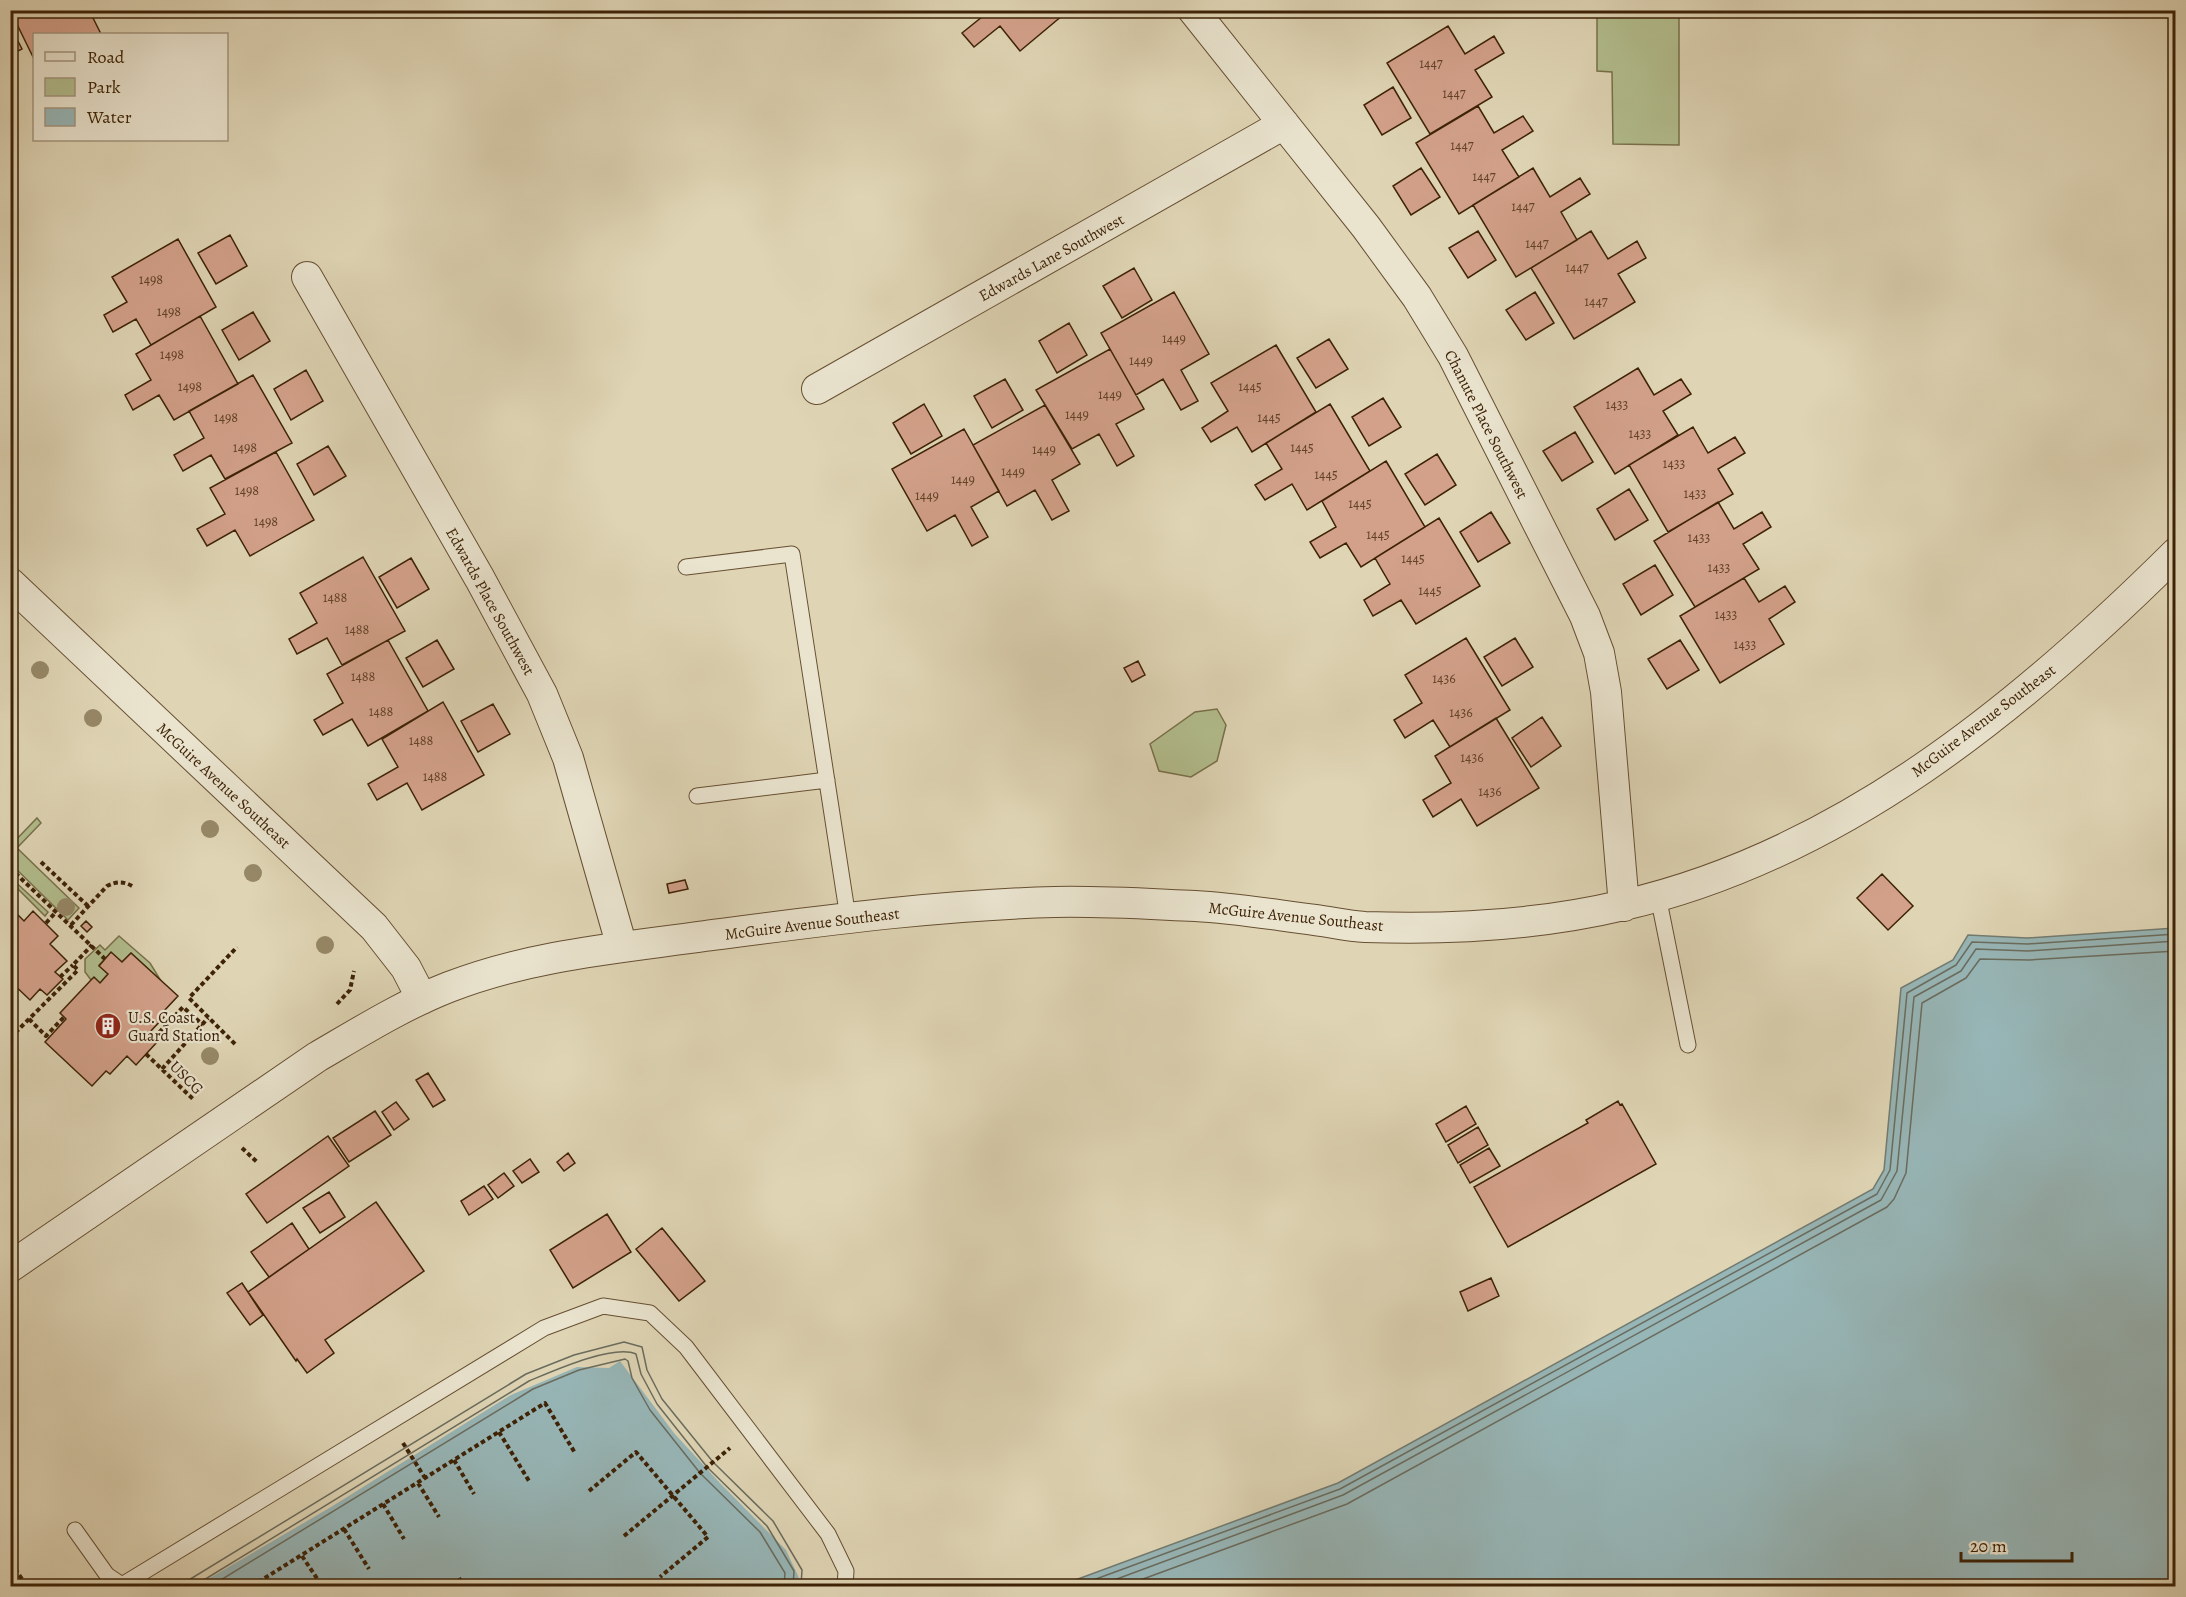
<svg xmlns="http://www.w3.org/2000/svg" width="2186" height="1597" viewBox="0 0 2186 1597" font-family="Alegreya,serif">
	<rect width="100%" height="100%" fill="#dfd5b5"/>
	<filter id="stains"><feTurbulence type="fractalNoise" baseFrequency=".00333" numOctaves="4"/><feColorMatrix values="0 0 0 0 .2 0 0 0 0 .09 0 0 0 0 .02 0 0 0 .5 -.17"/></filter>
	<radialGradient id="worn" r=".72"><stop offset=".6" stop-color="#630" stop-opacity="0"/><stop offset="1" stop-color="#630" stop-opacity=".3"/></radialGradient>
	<path fill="#b2bd8d" stroke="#78704a" stroke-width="1.5" d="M1597,11H1679V145L1613,144L1612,72L1597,71Z
		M1217,709L1226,725L1217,761L1191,777L1159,771L1150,744L1195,712Z
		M37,818L41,823L17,848L79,908L68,920L11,864V845Z
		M10,877L48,912L45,916L17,888L11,887Z
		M119,936L150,963L161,981L131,953L122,962L111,953L99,965L108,974L100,983L94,978L91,980L85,972V959L100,945L105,950Z"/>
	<path fill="#97b6b7" stroke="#737b70" stroke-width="1.5" d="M2175,928V1586H1059L1338,1483L1873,1189L1884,1170L1901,988L1953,960L1968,935L2027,938Z
		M572,1349L653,1368L667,1396L717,1458L777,1517L806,1586H168Z"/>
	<path fill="#dfd5b5" d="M625,1333L640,1337L651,1345L656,1367L670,1394L719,1456L780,1516L812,1568L810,1586H800L799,1578L786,1550L718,1481L674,1433L620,1361L609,1368L577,1367L511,1395L331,1507L196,1586H165L522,1366L571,1346Z"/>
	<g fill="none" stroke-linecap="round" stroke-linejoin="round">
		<path stroke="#6a6c5e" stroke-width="1.5" d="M179,1586L526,1374L574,1355L624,1342L642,1347L647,1370L662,1399L713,1462L773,1521L802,1570L801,1586
			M194,1586L529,1381C553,1371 613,1344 636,1354L641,1374L657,1404L707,1467L767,1526L794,1571L793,1586
			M211,1586L533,1389L579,1370L625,1359L628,1361L632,1378L650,1410L700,1473L760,1532L785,1573L784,1586
			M1077,1586L1340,1489L1877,1194L1890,1170L1907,993L1956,965L1972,942L2028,944L2176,934
			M1098,1586L1343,1495L1881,1200L1897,1171L1914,997L1961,971L1976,949L2028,951L2176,941
			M1124,1586L1347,1504L1887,1207L1894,1199L1906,1173L1922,1003L1966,978L1980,959L2029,960L2176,951"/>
	</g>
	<path fill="#d3a18a" stroke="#3d2206" stroke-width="1.5" d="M10,10H89L101,34H34V59Z
		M987,10H1069L1020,51L1000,26L974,47L962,33L988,12Z
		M10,26L22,49L10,55Z
		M1448,26L1465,54L1494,36L1504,53L1475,70L1492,97L1430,134L1387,63Z
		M1393,87L1411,118L1382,135L1364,105Z
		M1478,106L1494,133L1523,116L1533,131L1502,150L1519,177L1459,214L1416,143Z
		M1421,168L1440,197L1411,215L1393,186Z
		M1533,168L1550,197L1580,178L1590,194L1561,212L1577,240L1516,277L1473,205Z
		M1478,231L1496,260L1468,278L1449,248Z
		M1591,231L1608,259L1637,241L1646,258L1618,274L1635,302L1574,339L1531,268Z
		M230,235L247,266L216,284L198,253Z
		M178,239L216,307L151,345L136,319L113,332L104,315L127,302L112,277Z
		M1134,268L1152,300L1122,318L1103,286Z
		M1174,292L1209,354L1181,370L1198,401L1181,410L1163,379L1136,395L1101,333Z
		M1535,292L1554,323L1526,340L1506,310Z
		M253,312L270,341L239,360L222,330Z
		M200,316L238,384L174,420L159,395L133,410L125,395L151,380L136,354Z
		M1069,323L1087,355L1057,373L1039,341Z
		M1329,339L1348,369L1316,388L1297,358Z
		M1276,345L1316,412L1252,452L1237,427L1211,442L1202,428L1228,411L1211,383Z
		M1110,349L1144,409L1116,424L1134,456L1117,466L1099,434L1072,449L1036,390Z
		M1638,368L1654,395L1681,379L1691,394L1663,411L1678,435L1615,474L1574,407Z
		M306,370L323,401L291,420L274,389Z
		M253,375L292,443L225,479L211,455L183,471L174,455L204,438L189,411Z
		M1005,379L1023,410L992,428L974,396Z
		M1383,398L1401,427L1369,446L1352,417Z
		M924,404L942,436L911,454L893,423Z
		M1330,404L1370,471L1307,510L1292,484L1265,500L1255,485L1282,469L1266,443Z
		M1045,405L1080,464L1052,480L1069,511L1052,520L1035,490L1007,506L973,445Z
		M1693,427L1708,453L1735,437L1745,453L1718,469L1733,494L1668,532L1629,465Z
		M964,429L999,491L971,507L988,537L972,546L955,515L927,531L892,469Z
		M1575,432L1593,462L1562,481L1543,451Z
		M328,446L346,476L314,495L297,464Z
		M276,452L314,520L250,556L235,530L207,546L197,529L225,514L210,488Z
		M1437,454L1456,485L1425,505L1405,474Z
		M1386,461L1425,527L1361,567L1346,543L1320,558L1310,542L1336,527L1322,501Z
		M1629,489L1648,520L1615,540L1597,509Z
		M1718,502L1734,529L1762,512L1771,527L1743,544L1759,569L1695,607L1654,541Z
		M1491,512L1510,543L1478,562L1460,532Z
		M1439,518L1480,586L1416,624L1401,600L1373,616L1364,600L1390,584L1375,558Z
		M363,557L405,631L342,665L327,638L297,654L289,639L317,623L300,593Z
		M411,558L429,589L397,608L379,577Z
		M1655,565L1673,595L1641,615L1623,584Z
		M1744,578L1759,602L1785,586L1795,602L1769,619L1784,644L1720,683L1680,616Z
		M1466,638L1510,710L1450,747L1433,720L1405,738L1394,720L1422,703L1405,675Z
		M1515,638L1533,667L1502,686L1484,657Z
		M388,640L428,711L368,746L352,719L323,735L314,720L343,703L327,674Z
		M437,640L454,669L423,687L406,658Z
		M1680,640L1699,670L1667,689L1648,659Z
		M1138,661L1145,675L1132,682L1124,668Z
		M443,702L484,775L422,810L407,783L377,800L368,784L398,767L382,739Z
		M493,704L510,734L478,752L461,721Z
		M1542,717L1561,746L1531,767L1512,738Z
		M1496,718L1539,788L1477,826L1461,799L1433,817L1423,800L1451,783L1435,756Z
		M1882,874L1913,906L1888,930L1857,898Z
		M685,880L688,889L669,893L667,884Z
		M10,907L24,921L33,911L58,936L50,944L67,961L55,972L63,979L47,995L40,989L30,1000L10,981Z
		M86,921L92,927L87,932L81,926Z
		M111,952L122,962L131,953L178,996L163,1012L166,1015L149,1033L158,1041L136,1065L127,1056L110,1074L106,1071L92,1086L45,1042L66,1019L60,1013L91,980L94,977L100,983L108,974L99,966Z
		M428,1073L445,1100L433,1107L416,1080Z
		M1618,1101L1620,1105L1622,1104L1656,1164L1508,1247L1474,1187L1588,1123L1586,1120Z
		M396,1102L409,1119L394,1130L382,1112Z
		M1466,1106L1476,1124L1446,1142L1436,1124Z
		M375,1111L391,1135L349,1162L333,1138Z
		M1478,1127L1488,1145L1458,1163L1448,1145Z
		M328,1136L349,1166L267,1223L246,1194Z
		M1489,1148L1500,1166L1470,1183L1460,1165Z
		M568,1153L575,1163L564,1171L557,1162Z
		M530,1159L539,1172L522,1183L513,1171Z
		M504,1173L514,1186L498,1198L488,1185Z
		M484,1186L493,1199L469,1215L461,1201Z
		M329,1192L345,1217L320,1233L303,1208Z
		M376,1202L424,1271L325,1340L334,1353L307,1373L297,1359L296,1361L248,1292Z
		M607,1214L631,1252L573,1288L550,1250Z
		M292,1223L309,1249L269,1277L251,1252Z
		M662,1228L705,1281L679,1301L636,1249Z
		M1491,1278L1499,1296L1468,1311L1460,1292Z
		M242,1283L263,1315L250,1325L227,1293Z"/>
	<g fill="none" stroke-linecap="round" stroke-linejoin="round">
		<defs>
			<path id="service" d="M686,567L792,554L848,918
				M697,796L827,780
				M1658,896L1688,1045
				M75,1530L107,1575L122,1585L544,1328L603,1306L650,1313L686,1347L828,1534L846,1571L845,1586"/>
			<path id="minor" d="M1193,10L1366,227L1417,297L1453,356L1585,616L1599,653L1606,692L1624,906
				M307,277L480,579L542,694L568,758L622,947
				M817,389L1284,124
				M10,583L374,927L406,968L422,999
				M10,1267L317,1057C360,1032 403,1005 449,987C531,955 619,948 705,936C821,921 937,905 1055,902C1101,901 1148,904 1195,906C1235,908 1275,915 1315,920C1331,922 1348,926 1365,927C1451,930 1540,925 1624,905C1841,855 2021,707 2176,553"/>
		</defs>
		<use href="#service" stroke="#664f32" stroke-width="17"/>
		<use href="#minor" stroke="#664f32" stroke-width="32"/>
		<path stroke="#3d2206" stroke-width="4" stroke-dasharray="4.5 3" stroke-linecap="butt" d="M41,862L88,906
			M10,868L105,959
			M46,923L56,912
			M71,925L107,886C117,881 124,881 134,887
			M60,977L73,965
			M337,1004L350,990L354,971
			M29,1019L46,1036L64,1017
			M10,1038L78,970L73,965L92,945
			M154,1038L183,1007L203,1025
			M235,1044L189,998L237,947
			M146,1054L194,1100
			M162,1069L208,1018
			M242,1148L257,1162
			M499,1432L529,1481
			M403,1443L425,1478
			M454,1460L474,1494
			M418,1483L439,1517
			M589,1491L636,1452L708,1537L660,1577
			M383,1504L404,1539
			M344,1529L369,1569
			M624,1536L730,1448
			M302,1556L322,1586
			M15,1569L27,1586
			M459,1578L464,1586
			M252,1586L545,1403L575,1453"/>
		<use href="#service" stroke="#eae4cf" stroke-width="15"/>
		<use href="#minor" stroke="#eae4cf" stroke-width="30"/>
	</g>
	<g fill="#968867">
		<circle cx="40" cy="670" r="9"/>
		<circle cx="93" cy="718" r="9"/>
		<circle cx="210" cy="829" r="9"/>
		<circle cx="253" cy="873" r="9"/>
		<circle cx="66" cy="907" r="9"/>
		<circle cx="325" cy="945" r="9"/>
		<circle cx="210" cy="1056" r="9"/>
	</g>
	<defs>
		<symbol id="building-disc" viewBox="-11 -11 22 22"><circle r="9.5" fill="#8f2418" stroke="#eae4cf"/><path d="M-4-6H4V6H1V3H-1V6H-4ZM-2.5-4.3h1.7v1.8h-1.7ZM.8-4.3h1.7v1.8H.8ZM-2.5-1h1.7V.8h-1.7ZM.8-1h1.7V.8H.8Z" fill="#fff"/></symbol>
	</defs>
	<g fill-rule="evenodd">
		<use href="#building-disc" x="93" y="1011" width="30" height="30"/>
	</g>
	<g text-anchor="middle" stroke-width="4.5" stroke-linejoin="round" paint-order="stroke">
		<g font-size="14" fill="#624227">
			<text x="1431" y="68">1447</text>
			<text x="1454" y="98">1447</text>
			<text x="1462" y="150">1447</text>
			<text x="1484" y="181">1447</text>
			<text x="1523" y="211">1447</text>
			<text x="1537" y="248">1447</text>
			<text x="1577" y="272">1447</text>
			<text x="151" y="284">1498</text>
			<text x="1596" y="306">1447</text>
			<text x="169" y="316">1498</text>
			<text x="1174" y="343">1449</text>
			<text x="172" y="359">1498</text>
			<text x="1141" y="365">1449</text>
			<text x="190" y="391">1498</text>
			<text x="1250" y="391">1445</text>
			<text x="1110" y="399">1449</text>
			<text x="1617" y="409">1433</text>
			<text x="1077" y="419">1449</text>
			<text x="226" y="422">1498</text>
			<text x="1269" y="422">1445</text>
			<text x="1640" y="438">1433</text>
			<text x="245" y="452">1498</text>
			<text x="1302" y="452">1445</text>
			<text x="1044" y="454">1449</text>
			<text x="1674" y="468">1433</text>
			<text x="1013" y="476">1449</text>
			<text x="1326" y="479">1445</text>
			<text x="963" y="484">1449</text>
			<text x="247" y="495">1498</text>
			<text x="1695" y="498">1433</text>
			<text x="927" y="500">1449</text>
			<text x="1360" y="508">1445</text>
			<text x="266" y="526">1498</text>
			<text x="1378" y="539">1445</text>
			<text x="1699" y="542">1433</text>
			<text x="1413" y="563">1445</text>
			<text x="1719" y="572">1433</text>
			<text x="1430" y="595">1445</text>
			<text x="335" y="602">1488</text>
			<text x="1726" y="619">1433</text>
			<text x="357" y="634">1488</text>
			<text x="1745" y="649">1433</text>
			<text x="363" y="681">1488</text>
			<text x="1444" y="683">1436</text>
			<text x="381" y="716">1488</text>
			<text x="1461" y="717">1436</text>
			<text x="421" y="745">1488</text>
			<text x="1472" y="762">1436</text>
			<text x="435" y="781">1488</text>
			<text x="1490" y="796">1436</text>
		</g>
		<g font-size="16" fill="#3d2206" stroke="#eae4cf">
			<text transform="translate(1051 257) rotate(-29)" y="6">Edwards Lane Southwest</text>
			<text transform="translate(1487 424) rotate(63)" y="6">Chanute Place Southwest</text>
			<text transform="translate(491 601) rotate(61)" y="6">Edwards Place Southwest</text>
			<text transform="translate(1983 720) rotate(-37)" y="6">McGuire Avenue Southeast</text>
			<text transform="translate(224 785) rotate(43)" y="6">McGuire Avenue Southeast</text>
			<text transform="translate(1296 916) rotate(6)" y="6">McGuire Avenue Southeast</text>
			<text transform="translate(812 923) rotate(-7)" y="6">McGuire Avenue Southeast</text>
			<text transform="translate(187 1077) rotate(45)" y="6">USCG</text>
		</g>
		<g font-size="16" fill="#3d2206" stroke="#eae4cf" text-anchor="start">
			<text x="128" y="1023">U.S. Coast<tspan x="128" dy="18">Guard Station</tspan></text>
		</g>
	</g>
	<rect width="2186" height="1597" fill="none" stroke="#dfd5b5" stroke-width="36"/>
	<rect x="12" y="12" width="2162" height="1573" fill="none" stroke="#3d2206" stroke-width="3"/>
	<rect x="18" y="18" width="2150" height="1561" fill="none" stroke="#3d2206" stroke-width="1.5"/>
	<rect x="33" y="33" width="195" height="108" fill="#eae4cf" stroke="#a5967f" stroke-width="1.5"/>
	<rect x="45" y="52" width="30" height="9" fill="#eae4cf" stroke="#a5967f" stroke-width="1.5"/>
	<text x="87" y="63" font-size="18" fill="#3d2206">Road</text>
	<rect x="45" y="78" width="30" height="18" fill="#b2bd8d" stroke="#a5967f" stroke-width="1.5"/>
	<text x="87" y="93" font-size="18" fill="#3d2206">Park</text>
	<rect x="45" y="108" width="30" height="18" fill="#97b6b7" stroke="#a5967f" stroke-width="1.5"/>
	<text x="87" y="123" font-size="18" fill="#3d2206">Water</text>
	<path d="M1961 1552v9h111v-9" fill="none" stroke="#3d2206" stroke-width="3"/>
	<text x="1970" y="1552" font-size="18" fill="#3d2206" stroke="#eae4cf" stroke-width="4.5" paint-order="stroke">20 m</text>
	<rect width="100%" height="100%" filter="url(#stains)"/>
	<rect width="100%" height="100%" fill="url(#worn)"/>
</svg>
